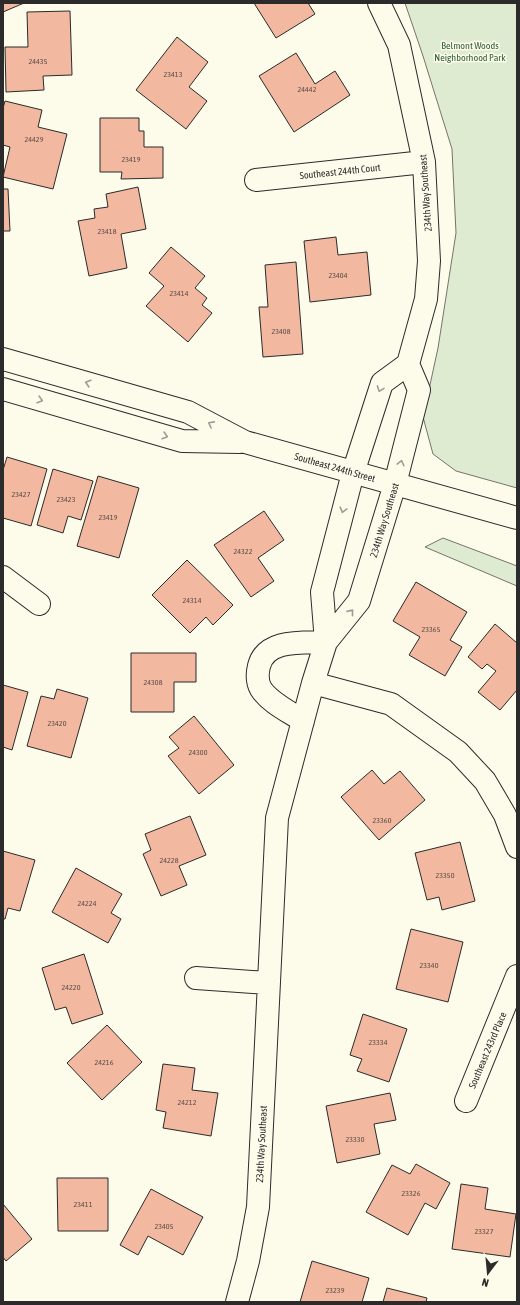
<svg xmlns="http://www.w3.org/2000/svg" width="520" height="1305" viewBox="0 0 520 1305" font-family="'Asap Condensed',sans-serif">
	<rect width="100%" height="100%" fill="#fdfbea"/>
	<path fill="#deebd1" stroke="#74746e" d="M405,3H517V488L456,471L433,454L423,417L438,348L456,233L452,149L423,56Z
		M443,538L517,566V586L425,547Z"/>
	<path fill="#f2b8a0" stroke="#2b2b2b" d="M3,3H24L3,12Z
		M254,3H308L315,14L276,38Z
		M70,11L72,75L43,76L44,90L6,92L5,47H28L27,12Z
		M177,37L208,62L189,87L207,101L186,129L136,90Z
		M296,53L315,84L335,71L350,95L294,132L259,76Z
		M5,101L42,110L38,127L67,134L53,189L3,177L10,147L3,145V108Z
		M100,118H139V131H144V147H163V178L121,179L122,172H100Z
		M138,187L146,229L121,234L127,268L89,276L78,221L95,218L94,209L108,207L106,194Z
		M3,189H8L10,231H3Z
		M336,237L338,255L367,252L371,295L310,302L304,241Z
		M171,247L205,276L195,288L207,298L202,305L212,313L188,342L146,306L164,286L149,273Z
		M296,262L303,354L263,357L259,307H268L265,265Z
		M7,457L47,469L31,526L3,518V470Z
		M53,469L93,481L81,520L68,516L63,533L37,525Z
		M98,476L139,488L119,558L77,546Z
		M264,511L284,540L258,558L274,581L251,597L214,545Z
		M187,560L233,605L213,625L206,617L190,633L152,595Z
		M416,582L467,612L450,640L462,647L445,676L409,655L420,637L393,621Z
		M495,624L517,643V690L500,710L478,692L496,671L487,664L482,669L468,657Z
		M131,653H196V682H174V712H131Z
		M3,685L28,692L12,750L3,747Z
		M57,689L88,698L71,758L27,746L41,696L54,699Z
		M194,716L234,765L199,794L168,756L179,748L169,737Z
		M372,770L384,784L400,771L425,800L379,840L341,797Z
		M190,816L206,855L179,866L187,885L161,896L143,854L151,850L145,834Z
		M460,842L475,901L442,910L439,897L427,900L415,853Z
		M3,851L35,860L20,911L8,908L5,919H3Z
		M76,868L122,894L111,913L121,919L108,943L52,912Z
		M411,929L463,942L448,1002L396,989Z
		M84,954L103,1014L72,1024L66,1007L55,1010L42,968Z
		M363,1014L407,1029L389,1082L357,1071L362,1059L350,1055Z
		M107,1025L142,1062L102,1100L67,1063Z
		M163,1064L195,1068L192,1090L218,1093L211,1136L163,1128L166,1112L156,1110Z
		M390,1093L396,1120L374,1124L380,1154L337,1163L326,1106Z
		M416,1164L450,1183L436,1209L425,1203L408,1235L366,1212L392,1165L410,1174Z
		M57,1178H108V1231H58Z
		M461,1184L488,1188L485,1209L516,1214L510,1257L452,1249Z
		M151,1189L203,1217L183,1255L148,1236L138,1255L120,1245Z
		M3,1204L32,1239L6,1261L3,1257Z
		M312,1261L369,1278L362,1302H300Z
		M387,1288L427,1298L426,1302H383Z"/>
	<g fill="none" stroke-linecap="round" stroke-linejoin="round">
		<defs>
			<path id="minor" d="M256,180L424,162
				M3,359L188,412L245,442L517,518
				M3,389L182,441L240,442
				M3,577L39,604
				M326,642L322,592L353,473L382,383L408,364L426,299L429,261L424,162L399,45L379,3
				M313,683L391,704L458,752L485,781L505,815L517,847
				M303,721C290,712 270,703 261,689C257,682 257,674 259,666C266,638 304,643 326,642
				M196,978L268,983
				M466,1101L517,976
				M237,1302L248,1261L258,1207L277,818L313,683L326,642L359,601L395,484L419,390L408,364"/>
		</defs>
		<use href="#minor" stroke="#2b2b2b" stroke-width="24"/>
		<use href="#minor" stroke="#fdfbea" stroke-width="22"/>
	</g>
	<defs><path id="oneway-chevron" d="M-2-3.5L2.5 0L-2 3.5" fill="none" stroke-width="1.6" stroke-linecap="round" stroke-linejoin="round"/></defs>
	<g stroke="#9e9d94">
		<use href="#oneway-chevron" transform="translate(88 383) rotate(-164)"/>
		<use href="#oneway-chevron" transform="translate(380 389) rotate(110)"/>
		<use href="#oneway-chevron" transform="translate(40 400) rotate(16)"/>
		<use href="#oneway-chevron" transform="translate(211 424) rotate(-152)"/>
		<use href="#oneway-chevron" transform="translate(165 436) rotate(16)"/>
		<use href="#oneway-chevron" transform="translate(401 463) rotate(-76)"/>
		<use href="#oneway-chevron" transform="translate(343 510) rotate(105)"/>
		<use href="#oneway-chevron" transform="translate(351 612) rotate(-51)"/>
	</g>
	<g text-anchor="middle" stroke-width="3" stroke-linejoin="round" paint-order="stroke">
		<g font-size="8" fill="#5d4e48">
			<text x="38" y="64">24435</text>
			<text x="173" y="77">23413</text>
			<text x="307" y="92">24442</text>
			<text x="34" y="142">24429</text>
			<text x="131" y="162">23419</text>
			<text x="107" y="234">23418</text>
			<text x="338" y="278">23404</text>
			<text x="179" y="296">23414</text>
			<text x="281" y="334">23408</text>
			<text x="21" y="497">23427</text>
			<text x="66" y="502">23423</text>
			<text x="108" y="520">23419</text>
			<text x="243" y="554">24322</text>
			<text x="192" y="603">24314</text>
			<text x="431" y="632">23365</text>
			<text x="153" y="685">24308</text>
			<text x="57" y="726">23420</text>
			<text x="198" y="755">24300</text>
			<text x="382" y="823">23360</text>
			<text x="169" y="863">24228</text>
			<text x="445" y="878">23350</text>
			<text x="87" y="906">24224</text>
			<text x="429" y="968">23340</text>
			<text x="71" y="990">24220</text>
			<text x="378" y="1045">23334</text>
			<text x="104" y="1065">24216</text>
			<text x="187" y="1105">24212</text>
			<text x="355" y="1142">23330</text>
			<text x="411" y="1196">23326</text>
			<text x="83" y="1207">23411</text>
			<text x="164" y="1229">23405</text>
			<text x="484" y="1234">23327</text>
			<text x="335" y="1293">23239</text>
		</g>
		<g font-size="10" fill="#34623c" stroke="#fdfbea">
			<text x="470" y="49">Belmont Woods<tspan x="470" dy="12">Neighborhood Park</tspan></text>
		</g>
		<g font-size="10" fill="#2b2b2b" stroke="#fdfbea">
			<text transform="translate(340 171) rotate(-6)" y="4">Southeast 244th Court</text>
			<text transform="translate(425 193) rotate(-94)" y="4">234th Way Southeast</text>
			<text transform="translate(335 467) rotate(16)" y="4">Southeast 244th Street</text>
			<text transform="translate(384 520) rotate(-73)" y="4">234th Way Southeast</text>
			<text transform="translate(487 1050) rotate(-67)" y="4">Southeast 243rd Place</text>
			<text transform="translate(261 1144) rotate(-87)" y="4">234th Way Southeast</text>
		</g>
	</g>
	<rect width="520" height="1305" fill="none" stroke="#2b2b2b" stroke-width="8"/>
	<g transform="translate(488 1273) rotate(196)" stroke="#fdfbea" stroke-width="3" paint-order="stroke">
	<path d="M0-3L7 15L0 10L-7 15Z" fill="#2b2b2b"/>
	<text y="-6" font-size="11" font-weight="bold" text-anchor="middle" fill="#2b2b2b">N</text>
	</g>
</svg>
